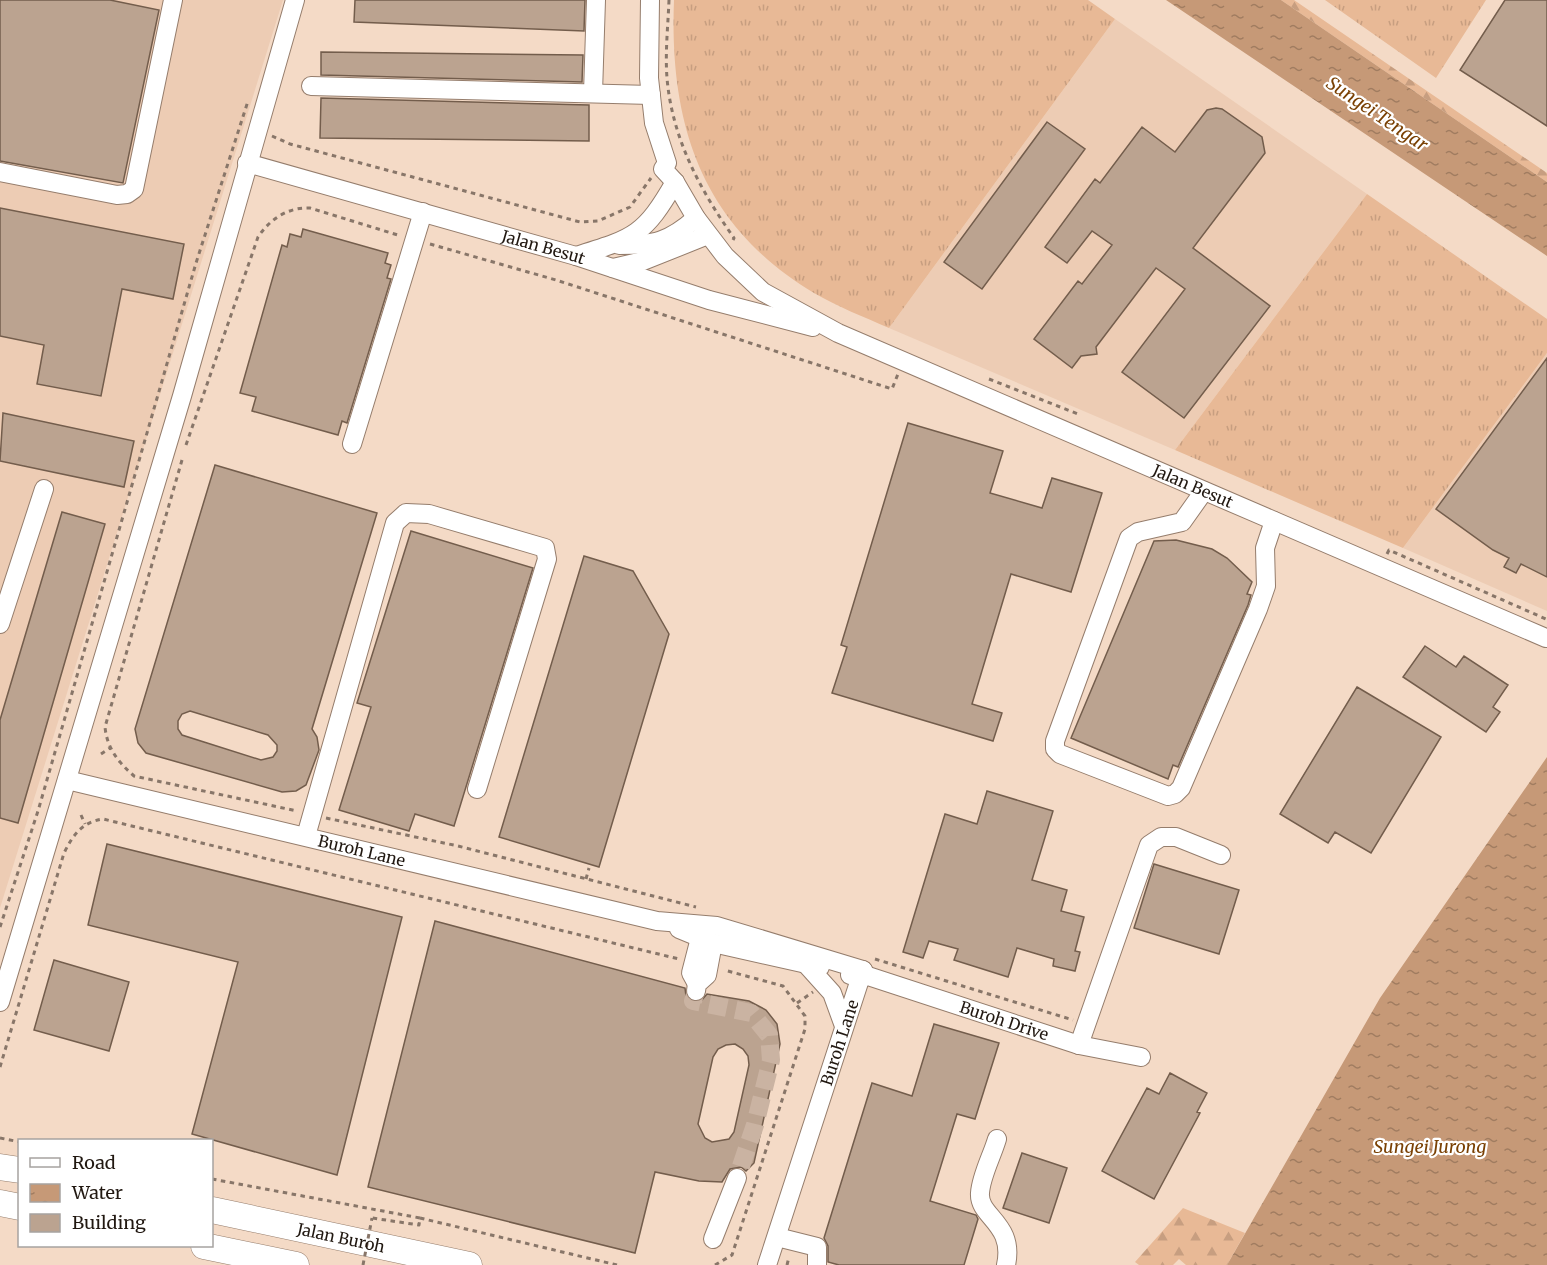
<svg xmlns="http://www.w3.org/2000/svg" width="1547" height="1265" viewBox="0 0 1547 1265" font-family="Merriweather,serif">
	<defs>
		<pattern id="grass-tufts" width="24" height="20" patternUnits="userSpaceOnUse" patternTransform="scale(1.5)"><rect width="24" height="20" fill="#e8b996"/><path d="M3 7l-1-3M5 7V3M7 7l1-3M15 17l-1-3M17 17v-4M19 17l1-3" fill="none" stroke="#c79e80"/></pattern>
		<pattern id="forest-firs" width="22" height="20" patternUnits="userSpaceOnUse" patternTransform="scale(1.5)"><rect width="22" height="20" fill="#e8b996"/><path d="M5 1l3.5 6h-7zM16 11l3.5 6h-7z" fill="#c79e80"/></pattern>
		<pattern id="water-ripples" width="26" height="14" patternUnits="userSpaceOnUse" patternTransform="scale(1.5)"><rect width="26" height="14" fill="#c69977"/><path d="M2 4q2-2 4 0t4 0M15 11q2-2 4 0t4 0" fill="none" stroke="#a07c60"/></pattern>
	</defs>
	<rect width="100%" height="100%" fill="#f4dac6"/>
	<path fill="#edccb4" d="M0,0H283L0,908Z
		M1115,19L1367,194L1175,450L889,328Z
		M1547,353V611L1403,548Z"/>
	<path fill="url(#grass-tufts)" d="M674,0H1088L1115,19L889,328C864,317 838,307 814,293C702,226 669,125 674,0Z
		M1325,0H1486L1436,78Z
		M1367,194L1547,319V353L1403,548L1175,450Z"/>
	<path fill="url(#forest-firs)" d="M1281,0H1294L1547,173V182Z
		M1183,1208L1245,1233L1227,1265H1186L1179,1259L1173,1265H1139L1135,1262Z"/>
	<path fill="url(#water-ripples)" d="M1166,0H1281L1547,182V256Z
		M1547,757V1265H1227L1380,998Z"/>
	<path fill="#bba390" stroke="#735d4c" stroke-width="1.5" fill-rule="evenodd" d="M0,0H110L159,10L123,183L0,161Z
		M355,0H585L584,31L354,22Z
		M1505,0H1547V126L1460,70Z
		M321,52L583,55L582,82L321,75Z
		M321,98L589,105V141L320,138Z
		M1216,108L1222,109L1262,137L1265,153L1193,248L1270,306L1184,418L1122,372L1185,289L1156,268L1096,347L1097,354L1081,356L1072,368L1034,339L1078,281L1082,284L1112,245L1092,231L1067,263L1045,247L1095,179L1100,183L1142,127L1175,152L1207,110Z
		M1047,122L1085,149L982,289L944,262Z
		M0,208L184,244L173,299L122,289L101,396L37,384L44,345L0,336Z
		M303,229L388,253L385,263L391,265L387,278L391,279L347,423L342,421L338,435L252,411L256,397L240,393L282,245L287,247L290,234L301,237Z
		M1547,358V577L1521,564L1516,573L1504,567L1509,558L1493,550L1436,509Z
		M3,413L134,441L124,487L0,461Z
		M908,423L1003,451L990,493L1042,508L1052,478L1102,493L1071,592L1011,574L972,704L1002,713L993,741L832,693L847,647L841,645Z
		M215,465L377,513L312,729L317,737L319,750L306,785L296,791L282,792L146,753L138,743L135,729ZM190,711L268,735L277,745V751L273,757L261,760L182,735L178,729V721L182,714Z
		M62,512L105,524L18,823L0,818V720Z
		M411,531L533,568L454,826L415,814L409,831L339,810L371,707L357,703Z
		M1176,540L1212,549L1227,558L1252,582L1247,594L1251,595L1248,605L1178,767L1173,765L1168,779L1071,738L1154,541Z
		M584,556L633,571L669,634L599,867L499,837Z
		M1425,646L1456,667L1464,656L1508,685L1493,707L1500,712L1486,732L1403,677Z
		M1357,687L1441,737L1371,853L1335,832L1328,843L1280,814Z
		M987,791L1053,811L1032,880L1067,890L1061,911L1084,917L1075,951L1080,952L1075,971L1053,966L1054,959L1017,948L1008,977L954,960L958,949L929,941L923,958L903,952L945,814L977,824Z
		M107,844L402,917L337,1175L192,1134L238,962L88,925Z
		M1154,864L1239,890L1219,954L1134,928Z
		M435,921L685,988L686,996L694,1002L701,1001L707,994L749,1001L766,1010L777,1024L780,1044L754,1163L746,1171L741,1167L730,1169L722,1182L699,1181L655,1172L635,1253L368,1187ZM735,1044L743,1049L748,1056L749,1065L734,1132L729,1139L712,1142L705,1138L698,1124L713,1057L718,1049L726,1045Z
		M54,960L129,982L109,1051L34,1030Z
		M934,1024L999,1043L975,1119L957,1114L930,1201L976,1215L978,1219L964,1265H839L828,1262V1246L824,1238L872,1083L912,1096Z
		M1170,1073L1207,1093L1197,1112L1200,1113L1154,1199L1102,1171L1147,1088L1159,1094Z
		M1022,1153L1067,1168L1049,1223L1003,1208Z"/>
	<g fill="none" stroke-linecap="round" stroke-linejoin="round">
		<path stroke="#cab3a2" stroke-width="18" stroke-dasharray="18 9" stroke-linecap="butt" d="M696,991L693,1001L751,1013L769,1035L771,1060L755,1125L737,1178"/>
		<defs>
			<g id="minor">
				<path id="s1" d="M650,0L649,78L654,123L667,163L663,169L675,182L696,218L725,256L763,292L838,333L1546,638"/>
				<path d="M311,86L651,95"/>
				<path d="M593,93L596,0"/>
				<path id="s2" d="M247,163L576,256L709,300L813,327"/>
				<path d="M0,172L117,195L127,194L134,189L173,0"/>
				<path d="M619,245C654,245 669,242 696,218"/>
				<path d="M576,256C634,238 644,236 675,182"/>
				<path d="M613,268L643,261L708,235"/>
				<path d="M352,444L423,212"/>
				<path d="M1204,491L1182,522L1138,532L1129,538L1055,741V749L1060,754L1168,796L1175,794L1181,788L1258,609L1266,586L1265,548L1274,521"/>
				<path d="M0,624L44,489"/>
				<path id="s3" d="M67,780L657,921L717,926L863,970"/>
				<path d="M306,836L395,523L406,513L429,514L545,548L547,559L477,789"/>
				<path d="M679,929L713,943L820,967"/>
				<path d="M805,963L832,993L844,1026"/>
				<path id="s4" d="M850,975L860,978L868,976L1079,1045L1141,1057"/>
				<path d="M697,984L691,973L700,938"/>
				<path d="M696,991L697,984L707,975L713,943"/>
				<path d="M0,1002L182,396L295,0"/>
				<path d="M1079,1045L1149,845L1161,837H1176L1221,855"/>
				<path d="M997,1139C992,1156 981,1176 980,1193C978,1217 1015,1223 1006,1265"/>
				<path d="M777,1237L817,1247V1265"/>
				<path d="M713,1239L737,1178"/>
				<path id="s5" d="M767,1265L863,970"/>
			</g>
			<g id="highway">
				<path d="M0,1167L20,1170"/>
				<path d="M0,1203L20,1207"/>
				<path id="s6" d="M212,1210L469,1265"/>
				<path d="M204,1246L296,1265"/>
			</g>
		</defs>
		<use href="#minor" stroke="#957d6c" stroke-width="20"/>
		<use href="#highway" stroke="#957d6c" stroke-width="27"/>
		<path stroke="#887669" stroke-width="3" stroke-dasharray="4.5 4.5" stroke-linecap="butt" d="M669,0C668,26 665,53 667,78C672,138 700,190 734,238L733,240
			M272,136L290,144L580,222L598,221L630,207L651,178
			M430,244L556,280L892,389L898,374
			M989,379L1078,414
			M186,445L258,237C270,219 288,207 310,208L401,236
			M182,460L105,727C107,748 118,762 134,776L297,811
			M1387,554L1389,550L1546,619
			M101,754L110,748
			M81,815L85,824
			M326,818L458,846L696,907
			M586,879L589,868
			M0,927L38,811L196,263L248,101
			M875,959L1073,1020
			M797,1003L813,992
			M0,1067L64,853C73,835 82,822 103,819L679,959
			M0,1138L20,1142
			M212,1179L420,1218L419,1225L372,1218
			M420,1218L617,1265
			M715,1265L732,1255L805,1029V1016L783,986L724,970
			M787,1265L789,1257"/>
		<use href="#minor" stroke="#fff" stroke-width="18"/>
		<use href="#highway" stroke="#fff" stroke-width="26"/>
		<path stroke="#887669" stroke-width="3" stroke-dasharray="4.5 4.5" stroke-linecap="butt" d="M363,1265L372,1218"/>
	</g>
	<g text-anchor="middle" stroke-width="4.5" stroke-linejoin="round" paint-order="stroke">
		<g font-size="16" fill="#211811" stroke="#fff">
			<text dy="6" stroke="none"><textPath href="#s2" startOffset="308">Jalan Besut</textPath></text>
			<text dy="6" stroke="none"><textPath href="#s1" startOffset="804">Jalan Besut</textPath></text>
			<text dy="6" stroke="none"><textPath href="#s3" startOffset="303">Buroh Lane</textPath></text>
			<text dy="6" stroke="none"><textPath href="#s4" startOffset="162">Buroh Drive</textPath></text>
			<text dy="6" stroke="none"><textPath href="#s5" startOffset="234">Buroh Lane</textPath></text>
			<text dy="6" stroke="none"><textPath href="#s6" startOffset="132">Jalan Buroh</textPath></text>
		</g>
		<g font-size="18" font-style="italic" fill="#7a4104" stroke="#fff">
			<text transform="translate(1377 114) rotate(34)" y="6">Sungei Tengar</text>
			<text x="1430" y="1153">Sungei Jurong</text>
		</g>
	</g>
	<rect x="18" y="1139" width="195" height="108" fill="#ffffff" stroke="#a6a3a0" stroke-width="1.5"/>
	<rect x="30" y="1158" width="30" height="9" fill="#ffffff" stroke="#a6a3a0" stroke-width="1.5"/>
	<text x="72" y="1169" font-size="18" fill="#211811">Road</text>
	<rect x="30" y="1184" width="30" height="18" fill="url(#water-ripples)" stroke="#a6a3a0" stroke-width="1.5"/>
	<text x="72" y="1199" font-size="18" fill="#211811">Water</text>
	<rect x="30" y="1214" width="30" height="18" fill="#bba390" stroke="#a6a3a0" stroke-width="1.5"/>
	<text x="72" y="1229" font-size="18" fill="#211811">Building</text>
</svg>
